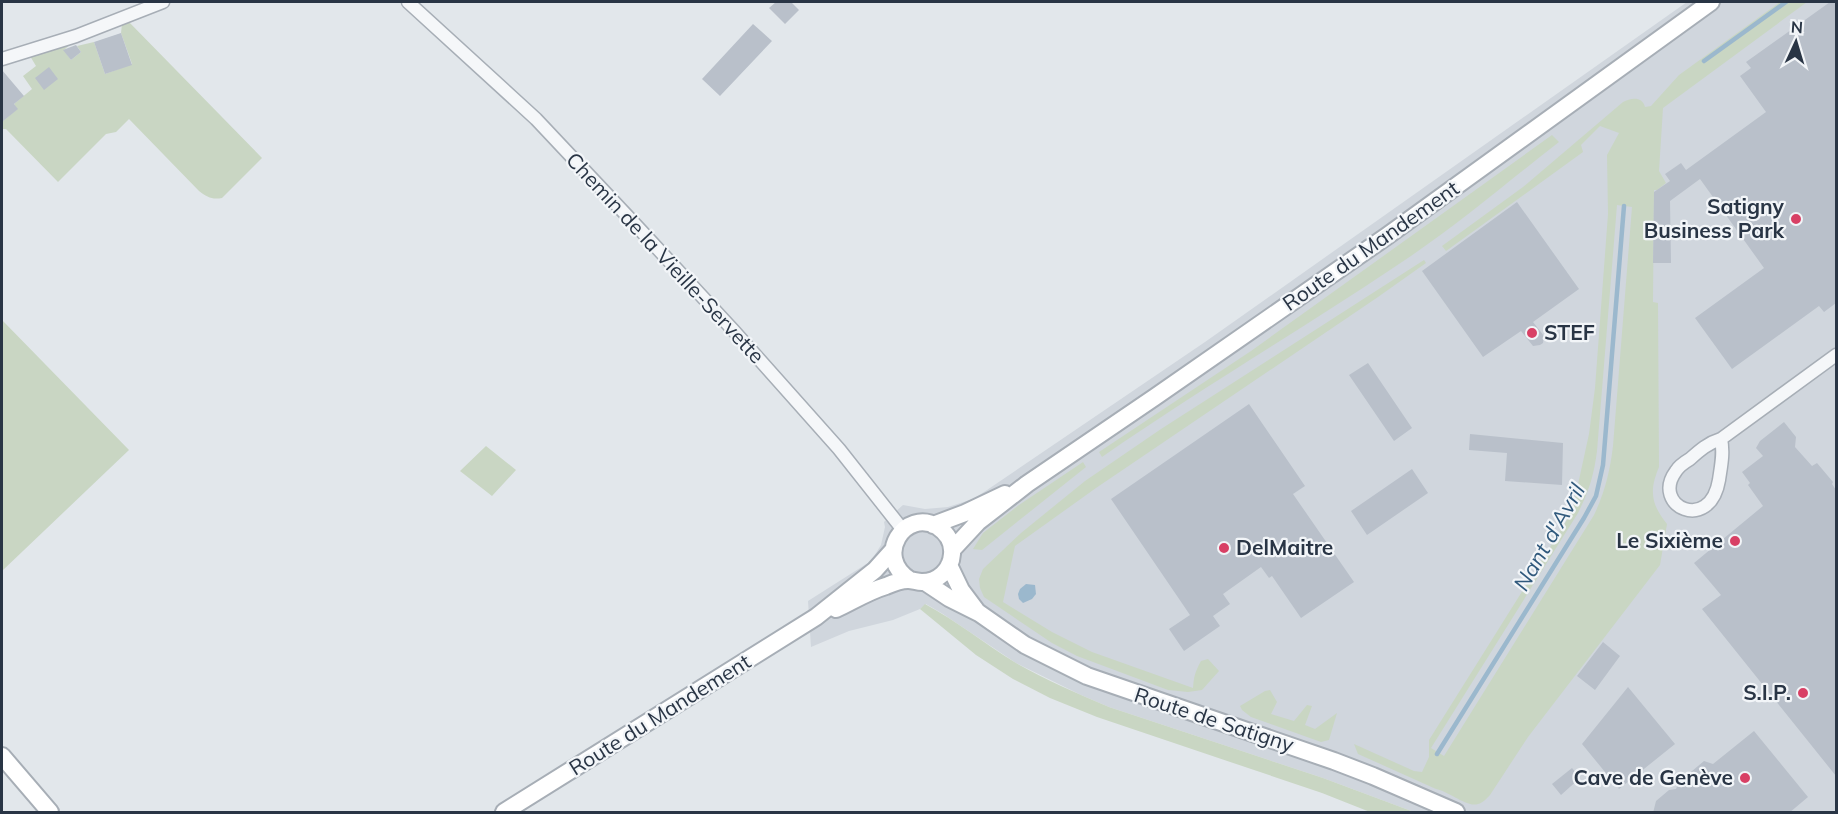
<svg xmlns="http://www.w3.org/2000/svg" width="1838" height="814" viewBox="0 0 1838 814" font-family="Mulish,sans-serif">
	<rect width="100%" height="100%" fill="#e2e7eb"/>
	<path fill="#d0d6dd" d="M1687,2H1836V812H1414L1323,778L1109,707L1081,695L1016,663L943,614L926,604L920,609L893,620L849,631L811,647L808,601L871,561L881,545L885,527L884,522L903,505L925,509L948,507L973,499L987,490L1205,342Z"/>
	<path fill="#c9d6c3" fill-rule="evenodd" d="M1780,2H1807L1663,108L1659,171L1666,183L1657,190H1654L1653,302L1658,303L1659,467C1649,491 1651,504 1667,524L1660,565L1528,737L1490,795C1487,798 1483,803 1478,804C1468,808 1448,791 1436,789L1358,754L1354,744L1414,771L1422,772L1429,757V740L1572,512L1589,434L1595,388L1608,214L1607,155L1619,133L1600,126L1581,145L1583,152L1446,251L1442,246L1523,187L1623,102C1631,98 1642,96 1645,107L1651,106L1679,75ZM1617,205L1632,207L1613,446C1610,471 1605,492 1594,515L1444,756L1431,748L1578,513C1589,491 1594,475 1597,451Z
		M128,21L262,158L222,198C212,200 207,197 199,191L129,119L116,132L106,134L58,182L6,129H2V122L17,109L14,104L32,89L23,76L36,66L30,56L73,42L64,50L71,60L81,52L77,46L94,42L105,74L132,64L121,33L122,24Z
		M1552,135L1559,142C1505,184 1453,229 1396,266C1299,331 1198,390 1102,457L1099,452L1251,351Z
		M1424,260L1426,263L1378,297L1096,488L1015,546L1003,602L1052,632L1092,652L1193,688C1194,676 1195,672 1201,661L1208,659L1219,671L1202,690L1188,692L1168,690L1077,656L1052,643L984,597L980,588L979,579L983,569L1021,533L1085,481L1161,429Z
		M2,320L129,450L2,571V319Z
		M486,446L516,470L492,496L460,471Z
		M1083,462L1086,467L982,550L973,549L983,533L1019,505Z
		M925,604C957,621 985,644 1016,663C1046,680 1078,694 1109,707L1323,778L1414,812H1370L1322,793L1097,717L1050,698L1013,679L976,655L920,609Z
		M1270,690L1277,702L1271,714L1294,721L1307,705L1312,706L1305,725L1315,729L1337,713L1329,740L1321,742L1251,717L1242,710L1240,706L1265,691Z"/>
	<path fill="#9bb8cd" d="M1026,584L1035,585L1036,594L1032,599L1023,603L1019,599L1018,594L1020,589Z"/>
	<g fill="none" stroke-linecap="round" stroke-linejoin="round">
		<path stroke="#9bb8cd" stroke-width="4.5" d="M1704,61L1786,2
			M1437,754L1584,518L1596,496L1603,465L1624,206"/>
	</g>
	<path fill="#b9c0ca" d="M776,2H791L799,10L785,24L769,8Z
		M1830,2H1836V303L1824,312L1819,306L1732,369L1695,318L1764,268L1700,179L1670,201L1671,263H1653L1654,192L1670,181L1665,174L1681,163L1686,170L1766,112L1740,76L1751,68L1746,62Z
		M753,24L772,41L720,96L702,79Z
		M121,33L132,65L105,74L94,42Z
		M76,45L81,52L71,60L63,50Z
		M49,67L58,79L44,90L35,78Z
		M2,70L24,96L14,104L18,109L2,122Z
		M1517,202L1579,289L1533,322L1544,336L1543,343L1540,345L1533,346L1521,331L1483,357L1422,271Z
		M1368,363L1412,428L1394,441L1349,375Z
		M1249,404L1305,486L1293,494L1354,582L1301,618L1272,576L1269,578L1261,567L1223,594L1230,604L1213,616L1220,626L1184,651L1169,629L1190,615L1111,499Z
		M1784,422L1796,437L1795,447L1812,466L1817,463L1833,482L1832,484L1836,490V776L1702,609L1721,595L1694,563L1763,506L1748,485L1750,483L1742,472L1763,456L1756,448L1760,441Z
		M1470,434L1563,443L1562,485L1505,481L1507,453L1469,450Z
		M1412,469L1428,493L1367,535L1351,511Z
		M1603,642L1620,656L1595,690L1577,676Z
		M1628,687L1675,744L1619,789L1582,744Z
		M1754,731L1808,797L1789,813H1653L1656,801L1669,790L1676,789L1679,782L1704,761L1713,764Z
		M1572,768L1580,778L1561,795L1552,784Z"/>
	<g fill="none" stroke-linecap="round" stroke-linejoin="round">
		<defs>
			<path id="street" d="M408,2L536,119L632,221L734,331L839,449L903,530
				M2,59L76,36L163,2
				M1721,439C1724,453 1721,466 1719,480C1710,534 1650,506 1676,471C1679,466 1685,462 1690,459C1700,450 1708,443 1721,439L1836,355"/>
			<path id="secondary" d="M933,525L965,513L1005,494
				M952,550L978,522L1027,484L1155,397L1387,236L1711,2
				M949,565L961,590L976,610
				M925,582L949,598L979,613L1025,645L1087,676L1334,761L1373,776L1456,812
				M836,609C853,601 869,591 886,586C893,583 901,580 908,580C913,580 917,582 922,582C938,582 951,570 952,554C953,543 947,533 938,527C905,507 873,557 910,580
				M2,756L50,812
				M504,812L816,617L875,570L893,550"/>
		</defs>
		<use href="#street" stroke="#a7aeb6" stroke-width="15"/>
		<use href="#secondary" stroke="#a7aeb6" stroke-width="20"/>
		<use href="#street" stroke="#f5f7f9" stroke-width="12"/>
		<use href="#secondary" stroke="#fff" stroke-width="16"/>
	</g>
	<g fill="#d84065" stroke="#f2f5f8" stroke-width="2">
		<circle cx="1796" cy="219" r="6"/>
		<circle cx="1532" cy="333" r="6"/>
		<circle cx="1735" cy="541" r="6"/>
		<circle cx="1224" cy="548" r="6"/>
		<circle cx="1803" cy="693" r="6"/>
		<circle cx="1745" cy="778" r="6"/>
	</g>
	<g text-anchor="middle" stroke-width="4.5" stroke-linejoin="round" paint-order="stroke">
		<g font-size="21" font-weight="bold" fill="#293545" stroke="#f2f5f8" text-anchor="end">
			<text x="1784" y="214">Satigny<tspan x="1784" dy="24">Business Park</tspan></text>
			<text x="1544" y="340" text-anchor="start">STEF</text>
			<text x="1723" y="548">Le Sixième</text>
			<text x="1236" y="555" text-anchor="start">DelMaitre</text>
			<text x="1791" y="700">S.I.P.</text>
			<text x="1733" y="785">Cave de Genève</text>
		</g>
		<g font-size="21" fill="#293545" stroke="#f2f5f8">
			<text transform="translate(1371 246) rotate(-35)" y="7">Route du Mandement</text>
			<text transform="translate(665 258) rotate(47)" y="7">Chemin de la Vieille-Servette</text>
			<text transform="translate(660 715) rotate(-32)" y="7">Route du Mandement</text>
			<text transform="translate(1214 720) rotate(18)" y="7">Route de Satigny</text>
		</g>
		<g font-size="22" font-style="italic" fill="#30597c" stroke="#f2f5f8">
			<text transform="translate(1549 537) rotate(-60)" y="8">Nant d'Avril</text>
		</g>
	</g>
	<rect width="1838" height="814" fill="none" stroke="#293545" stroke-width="6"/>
	<g transform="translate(1796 42) rotate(4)" stroke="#f2f5f8" stroke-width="4.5" paint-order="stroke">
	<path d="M0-4.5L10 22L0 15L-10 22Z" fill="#293545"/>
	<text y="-9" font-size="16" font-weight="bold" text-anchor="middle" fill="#293545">N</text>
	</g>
</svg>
